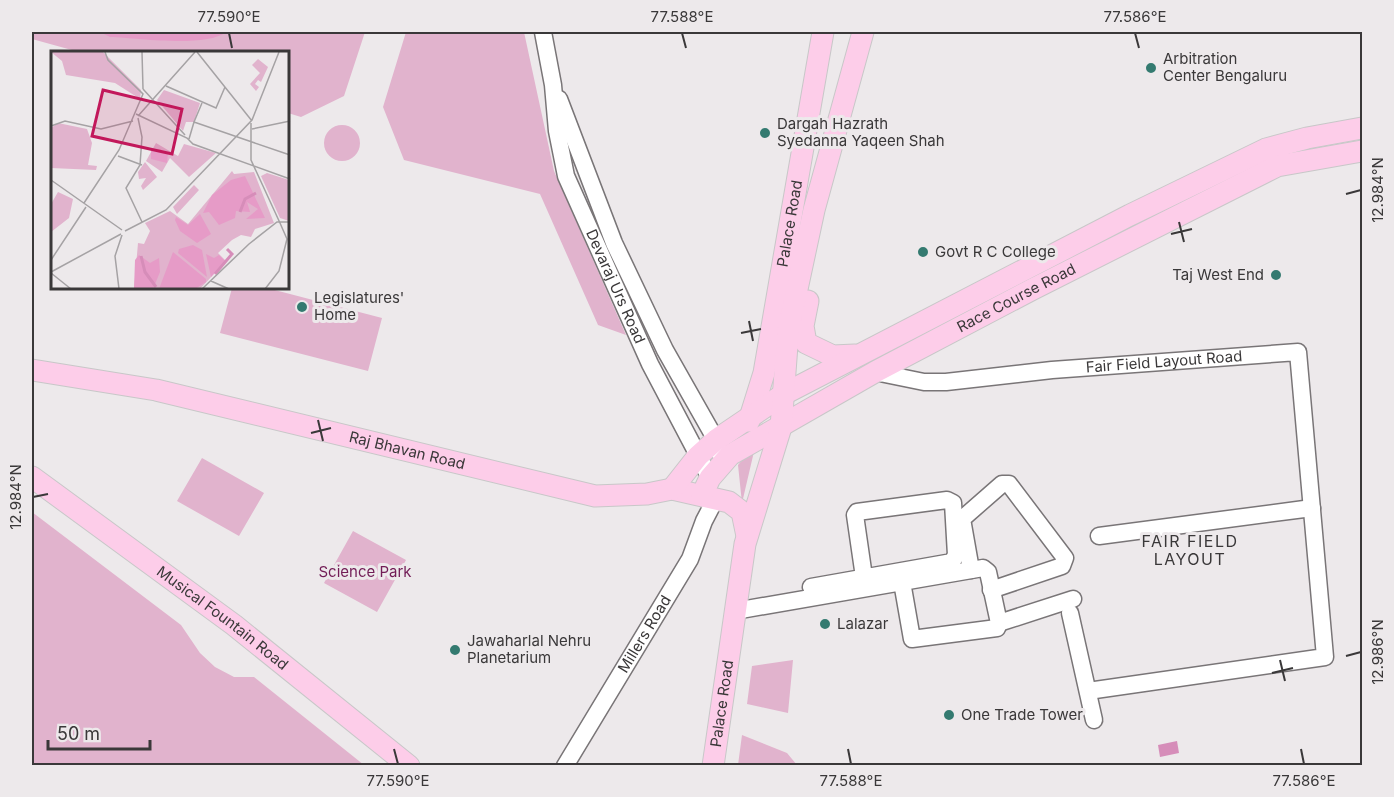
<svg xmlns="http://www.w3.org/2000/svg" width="1394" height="797" viewBox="0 0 1394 797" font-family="Inter,sans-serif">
	<rect width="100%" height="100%" fill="#ede9eb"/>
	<path fill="#e1b3cd" d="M32,32H365L344,96L301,117L288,113V52H79L32,39Z
		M406,32H524L554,171L626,335L598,325L540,194L404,160L383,107Z
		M324 143a18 18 0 1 1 36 0a18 18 0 1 1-36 0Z
		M232,288H267L382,318L368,371L220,333Z
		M756,443L742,503L738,465Z
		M202,458L264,493L239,536L177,501Z
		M32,512L181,625L200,653L215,667L234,677H254L364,765H32Z
		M353,531L406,560L377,612L324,583Z
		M793,660L788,713L747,704L752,666Z
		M742,735L787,753L797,765H738Z"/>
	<path fill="#e69bc7" d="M100,32H226C206,48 138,38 110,37Z"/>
	<path fill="#d68db9" d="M1177,741L1179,753L1160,757L1158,745Z"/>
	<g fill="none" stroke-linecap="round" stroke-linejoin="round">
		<defs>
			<g id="minor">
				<path id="s1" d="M543,32L553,85L557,131L566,176L650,364L710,478"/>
				<path d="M559,99L614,243L665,350L716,440L719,452"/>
				<path id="s2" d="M875,372L924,382H946L1052,370L1298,352L1325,657L1088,691"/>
				<path d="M1099,536L1312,508"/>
				<path d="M971,570L962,519L1002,484H1009L1065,558L1062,566L991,590"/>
				<path d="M811,587L952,562L956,555L953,503L947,500L857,512L855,515L864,577"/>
				<path d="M735,611L983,568L988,572L999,623L997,628L912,639L902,582"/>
				<path d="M1070,613L1094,720"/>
				<path d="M999,623L1073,599"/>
				<path id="s3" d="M565,766L690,559L704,521L716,498"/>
			</g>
			<g id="major">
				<path d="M808,301L803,326L806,343L833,356L855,355"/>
				<path id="s4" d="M32,370L156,390L595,496L647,494L672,489L729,502L742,512L747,536"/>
				<path id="s5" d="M749,421L764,373L823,32"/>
				<path id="s6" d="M32,477L234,625L409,766"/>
				<path d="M672,489L698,456L716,440L784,394L1130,215L1266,149L1307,138L1362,128"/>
				<path id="s7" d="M702,495L710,478L730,455L875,372L1033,289L1277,166L1362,151"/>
				<path id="s8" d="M713,766L745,544L781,427L788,331L814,210L863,32"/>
			</g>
		</defs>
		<use href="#minor" stroke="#797577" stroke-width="19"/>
		<use href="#major" stroke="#c8c7c8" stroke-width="23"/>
		<use href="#minor" stroke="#fff" stroke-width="16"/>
		<use href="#major" stroke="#fdcde9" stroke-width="21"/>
	</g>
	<path fill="none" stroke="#3a3839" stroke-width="2" d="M229,33L232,48M682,33L686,48M1135,33L1139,48M1346,194L1361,190M1179,222L1184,242M1171,234L1192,229M749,321L753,341M741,333L761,329M318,420L323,441M311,433L331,428M33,497L48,494M1346,656L1361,652M1280,660L1285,681M1272,673L1293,668M394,749L398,764M848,749L851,764M1301,749L1304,764"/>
	<g fill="#347a70" stroke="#ede9eb" stroke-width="2">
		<circle cx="1151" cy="68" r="6"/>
		<circle cx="765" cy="133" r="6"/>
		<circle cx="923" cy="252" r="6"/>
		<circle cx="1276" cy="275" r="6"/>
		<circle cx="302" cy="307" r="6"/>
		<circle cx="825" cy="624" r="6"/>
		<circle cx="455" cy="650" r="6"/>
		<circle cx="949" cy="715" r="6"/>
	</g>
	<g text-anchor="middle" stroke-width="6" stroke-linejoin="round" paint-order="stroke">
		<g font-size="15" fill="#3a3839" stroke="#ede9eb" text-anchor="start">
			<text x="1163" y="64">Arbitration<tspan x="1163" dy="17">Center Bengaluru</tspan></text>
			<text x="777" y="129">Dargah Hazrath<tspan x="777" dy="17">Syedanna Yaqeen Shah</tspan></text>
			<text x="935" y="257">Govt R C College</text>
			<text x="1264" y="280" text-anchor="end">Taj West End</text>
			<text x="314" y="303">Legislatures'<tspan x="314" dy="17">Home</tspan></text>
			<text x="837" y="629">Lalazar</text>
			<text x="467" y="646">Jawaharlal Nehru<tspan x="467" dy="17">Planetarium</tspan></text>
			<text x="961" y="720">One Trade Tower</text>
		</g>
		<g font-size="15" fill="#3a3839" stroke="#ede9eb">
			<text dy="5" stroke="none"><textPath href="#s5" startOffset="202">Palace Road</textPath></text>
			<text dy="5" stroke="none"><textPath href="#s1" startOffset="267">Devaraj Urs Road</textPath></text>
			<text dy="5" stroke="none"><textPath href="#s7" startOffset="376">Race Course Road</textPath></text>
			<text dy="5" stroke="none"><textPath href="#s2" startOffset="291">Fair Field Layout Road</textPath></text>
			<text dy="5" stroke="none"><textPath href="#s4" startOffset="384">Raj Bhavan Road</textPath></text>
			<text dy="5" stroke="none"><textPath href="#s6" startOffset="237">Musical Fountain Road</textPath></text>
			<text dy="5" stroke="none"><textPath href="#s3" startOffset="154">Millers Road</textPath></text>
			<text dy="5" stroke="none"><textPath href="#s8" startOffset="63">Palace Road</textPath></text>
		</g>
		<g font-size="15" fill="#721c56" stroke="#ede9eb">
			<text x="365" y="577">Science Park</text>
		</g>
		<g font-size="16" letter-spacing="1.5" fill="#3a3839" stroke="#ede9eb">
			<text x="1190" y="547">FAIR FIELD<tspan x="1190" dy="18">LAYOUT</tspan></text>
		</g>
	</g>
	<g transform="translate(51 51)">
		<rect width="238" height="238" fill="#ede9eb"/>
		<path d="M0,1H52L90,39L89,48L64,32L15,24L11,10ZM207,8L217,16L210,31L207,29L204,33L208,36L205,40L199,33L209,22L201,14ZM113,39L149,52L143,71H135L132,80L106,49ZM7,72L36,78L41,92L37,114L46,115L45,119L0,117V77ZM105,92L127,105L133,93L165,102L138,126L119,107L111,121L95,110ZM94,111L106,126L92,139L90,135L95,127L88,128L87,121ZM181,120L183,123L203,121L223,172L204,178L200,186L190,184L181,189L167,202L175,210L149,238H83L87,192L93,193L99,180L94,172L119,160L137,173ZM216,122L238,129V170L229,167L210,125ZM143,134L148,139L126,163L122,156ZM7,141L22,148L18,167L0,181V153Z" fill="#e1b3cd"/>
		<path d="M109,98L117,102L116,112L100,108V100ZM194,125L214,167L195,168L207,158L196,151L199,161L185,160L184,167L168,174L158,161L152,162L161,144L180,129ZM149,163L160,183L146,192L129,180L124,169L125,166L137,174ZM142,194L151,199L156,226L127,202L128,198ZM122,201L155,228V231L144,238H108ZM155,203L163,207L168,204L174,210L160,226ZM88,204L99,212L108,207L109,221L102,238H83L84,209Z" fill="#e69bc7"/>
		<path fill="none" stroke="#d68db9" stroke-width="3" d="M189,161L194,148L205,142M90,205L94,221L105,236M164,223L181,203L176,198"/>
		<path fill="none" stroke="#a5a2a4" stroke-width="1.5" d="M91,1L92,38M146,1L201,70M115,35L165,57L174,36M92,38L134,84M85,63L136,87L142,93L239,128M87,65L144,1M87,67L91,86L89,114L75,137L91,171M143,71L151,52M200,72V109L229,172M0,75L14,70L50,78L82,70M201,78L239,70M138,88L143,71L201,91M201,91L239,104M67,105L91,114M0,129L71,179M33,152L68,99L92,43L57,9L54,1M74,180L115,159L201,69L228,1M0,209L35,156M0,221L70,183M0,222L20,238M160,230L178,238M68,238L64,205L71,184M151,238L198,193L226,171H239M214,238L228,220L236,188L229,172"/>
		<path fill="#c2185b" fill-opacity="0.15" stroke="#c2185b" stroke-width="3" d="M52,39L131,58L121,103L41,85Z"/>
		<rect width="238" height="238" fill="none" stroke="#3a3839" stroke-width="3"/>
	</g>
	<rect width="1394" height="797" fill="none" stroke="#ede9eb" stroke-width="66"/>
	<path d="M48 740v9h102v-9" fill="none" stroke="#3a3839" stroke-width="3"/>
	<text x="57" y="740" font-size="18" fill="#3a3839" stroke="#ede9eb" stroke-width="4.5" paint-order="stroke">50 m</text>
	<rect x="33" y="33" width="1328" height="731" fill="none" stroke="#3a3839" stroke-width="2"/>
	<g font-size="15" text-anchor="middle" fill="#3a3839">
		<text x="229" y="22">77.590°E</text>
		<text x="682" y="22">77.588°E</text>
		<text x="1135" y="22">77.586°E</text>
		<text transform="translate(1378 190) rotate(-90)" y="5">12.984°N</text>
		<text transform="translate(16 497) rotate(-90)" y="5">12.984°N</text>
		<text transform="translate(1378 652) rotate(-90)" y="5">12.986°N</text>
		<text x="398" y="786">77.590°E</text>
		<text x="851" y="786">77.588°E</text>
		<text x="1304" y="786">77.586°E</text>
	</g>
</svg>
